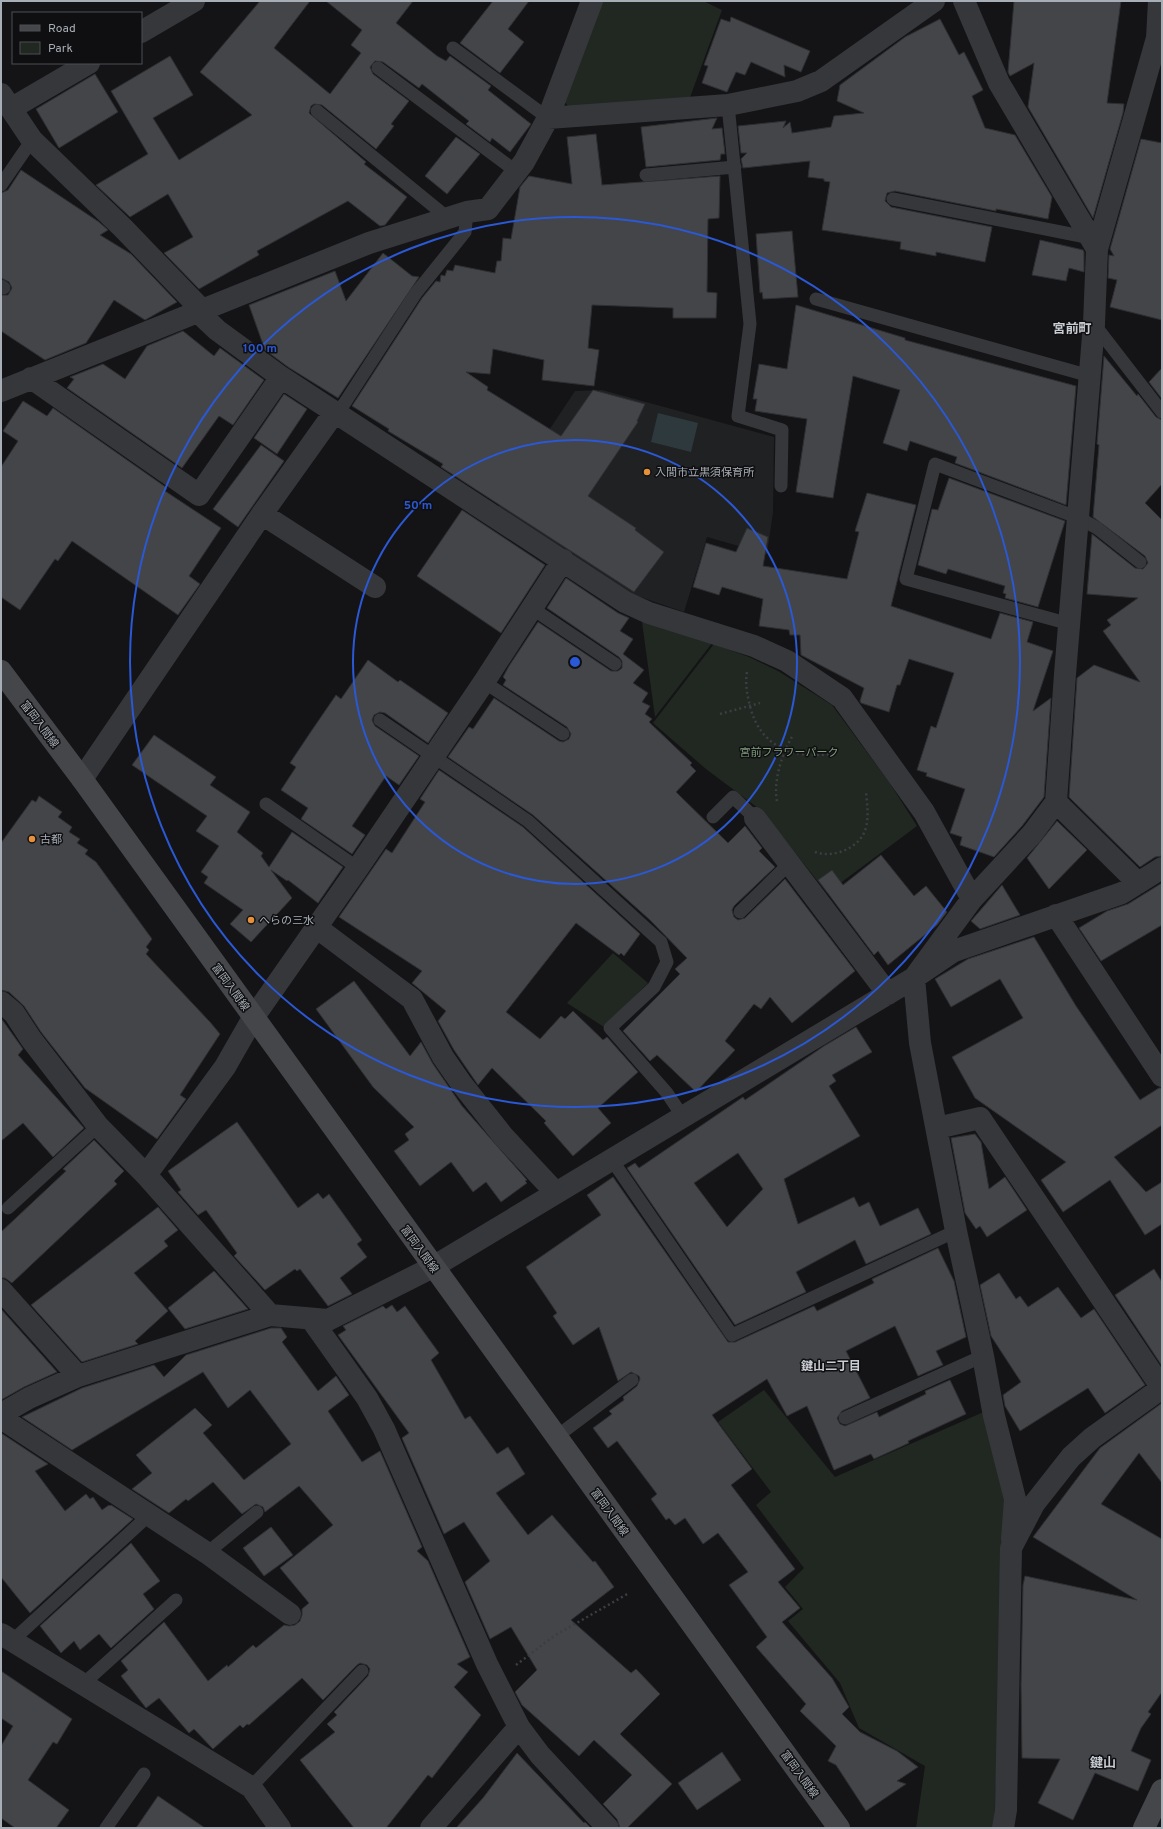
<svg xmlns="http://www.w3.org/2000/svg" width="1163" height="1829" viewBox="0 0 1163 1829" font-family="Overpass,'Noto Sans JP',sans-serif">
	<rect width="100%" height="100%" fill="#141416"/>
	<path fill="#202123" d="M602,390L774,437L773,512L767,554L707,537L684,612L629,593L498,507L575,391Z"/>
	<path fill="#212821" d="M600,1H703L722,10L689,100L571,110L564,101Z
		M642,622L712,643L655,717Z
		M714,644L749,657L778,671L832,705L889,782L917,826L827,893L762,811L706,769L653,723Z
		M613,953L648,983L604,1027L567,1003Z
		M764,1390L835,1477L986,1411L1008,1508L994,1828H916L925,1766L859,1728L840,1683L788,1621L803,1609L785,1587L804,1568L756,1505L771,1492L718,1422Z"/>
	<path fill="#2e393e" d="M658,413L698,423L691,452L651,442Z"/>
	<path fill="#434549" stroke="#2e2f32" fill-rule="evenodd" d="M260,1H310L274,48L330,94L361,53L351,45L362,30L326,1H413L396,23L437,56L446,61L450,56L491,86L488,90L531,124L510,152L492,138L490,142L466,124L469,121L422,84L419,88L383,62L375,61L370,67L373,74L409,101L391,124L394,126L376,149L322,105L314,104L311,106L309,113L366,162L364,164L407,197L385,225L380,226L348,201L257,251L259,255L199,289L164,253L193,237L168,194L130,217L96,185L148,154L111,91L170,56L193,95L153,118L179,160L252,115L200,72Z
		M493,1H529L508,29L524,42L500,73L460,43Z
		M1014,1H1121L1107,103L1124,104L1123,113L1093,218L1028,107L1034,63L1010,76L1008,72Z
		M731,17L810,51L801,72L784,65L785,77L751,62L745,75L736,72L727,92L702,83L708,66L704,65L721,19L730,22Z
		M940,19L959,55L964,52L983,90L972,96L985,128L1015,135L1052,197L1048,219L996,209V211L895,191L887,193L885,201L891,207L992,227L985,262L936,252V256L900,249L901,242L822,230L830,182L824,181V179L808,177L810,161L743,168L741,159L747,153H741L738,126L786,121L783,128L790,122L792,133L831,127L834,116L864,113L837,101L840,85L905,37Z
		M95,74L118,112L59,148L36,109Z
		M717,118L712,129L722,128L725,154H721L720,160L646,167L641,127Z
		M596,134L602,185L720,176L719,218L708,219L707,292L717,293L716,318H673V308L592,305L588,348L599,350L594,386L542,380L544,360L493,349L490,374L466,372L488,387L487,390L561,436L593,390L645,404L637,421L638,422L588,496L636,528L635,530L664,552L634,592L441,467L443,464L388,431L389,429L352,406L422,298L436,281L440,282L441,275L445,276L447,270L453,271L455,265L495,273L497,261H501L503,238L511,239L520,187L529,176L572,184L567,137Z
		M456,137L480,154L447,194L425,176Z
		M1141,139L1162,143V320L1110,307L1117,280L1108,278L1109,255L1114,256L1110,249Z
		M21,170L99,222L108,230L100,235L131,254L177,302L145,320L114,300L86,343L45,360L1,331V295H8L12,288L9,282L1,278V193L8,190Z
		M792,231L798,297L763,299L762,292L760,293L756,234Z
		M1040,240L1083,250L1084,252V272L1069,268L1066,281L1032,275Z
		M383,253L412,276L419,277L338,398L288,367L265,350L249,305L335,271L346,301Z
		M796,305L905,338V340L1076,386L1066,505L955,463L957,457L910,441L907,451L883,443L900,390L853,376L833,498L796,492L807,419L755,411L757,399H753L759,364L787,369Z
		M183,331L214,356L220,348L264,380L233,425L219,416L182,468L67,388L74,379L70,377L103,364L125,379L147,346Z
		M1104,356L1137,396L1138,394L1156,417L1162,420V484L1145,503L1162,520V856L1155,857L1140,867L1069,797L1077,678L1094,665L1140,682L1103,631L1111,625L1107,620L1138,598L1087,594L1092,534L1135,568L1143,569L1148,563L1145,556L1093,517L1099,445L1097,444Z
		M1162,368V399L1149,382Z
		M284,394L307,409L277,454L254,438Z
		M23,401L47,416L53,408L167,488L165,491L221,528L189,576L200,584L178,615L72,541L58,561L55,559L20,610L1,597V467L18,441L3,431Z
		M261,445L284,461L238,527L213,509Z
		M949,478L1065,521L1038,607L1005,598L1006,594L1003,593L1005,586L948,569L946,574L918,565L932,509L938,510Z
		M867,493L916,505L891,606L991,639L1000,613L1033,622L1027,642L1053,651L1033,711L1051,698L1044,797L1022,826L994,857L960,845L962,837L950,833L965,789L926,776L927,773L917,770L931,726L936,728L954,673L909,659L900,685H897L889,712L861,703L860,701L864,688L801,655L800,635H790L789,630L759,626L763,599L722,587L719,595L693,587L706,543L736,552L747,528L768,537L763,566L847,579L859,532L855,531Z
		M462,510L545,565L501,633L417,576Z
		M566,578L618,613L629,618L620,631L633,639L623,654L644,670L633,683L648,693L642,702L650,706L645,714L652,719L649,722L692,763L690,765L696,771L676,792L728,843L745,826L762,848L759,851L775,867L734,906L732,910L734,917L738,920L745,918L785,879L855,971L792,1023L770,997L761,1009L754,1004L725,1041L735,1050L696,1092L657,1055L650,1061L623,1031L680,974L675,969L687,958L650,920L533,815L448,757L469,727L473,729L494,698L559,741L563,742L569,739L571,734L567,727L503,685L506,680L503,677L509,666L538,622L611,671H618L622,668V661L619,657L547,608Z
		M368,660L398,682L400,680L448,713L428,743L385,713L380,712L374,715L372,720L375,726L419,756L399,785L386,776L352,826L365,835L352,854L301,819L308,808L281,790L296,767L290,763L310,733L336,695L341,699Z
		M154,735L216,777L210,785L250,812L237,832L263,853L261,856L269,867L292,832L343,867L318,903L288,880L287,881L271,870L292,898L251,942L230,924L243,910L204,883L208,877L201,872L219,846L196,831L207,816L132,765Z
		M439,770L523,827L640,934L624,956L621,953L619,955L576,923L506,1012L540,1039L561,1016L565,1019L573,1011L603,1040L607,1037L638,1072L598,1108L611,1123L573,1156L544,1123L546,1121L492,1068L478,1085L454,1050L438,1021L446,1011L412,983L422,971L339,917L386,849L392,853L425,802L420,799Z
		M39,796L62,812L58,817L72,827L69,832L80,839L77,843L88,850L85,854L96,862L152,939L146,947L149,950L146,954L210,1022L220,1034L180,1095L186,1099L157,1139L85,1088L41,1032L24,1006L9,992L1,990V843L32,800L36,802Z
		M1057,821L1087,850L1049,889L1027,858Z
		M881,855L914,896L926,886L947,912L937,925L888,965L878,951L874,955L818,880L832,870L843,885Z
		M1162,883V925L1101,961L1079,928L1107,911L1128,904Z
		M1002,885L1020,915L980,929L971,921Z
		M1034,937L1076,1006L1140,1100L1159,1088H1162V1125L1114,1157L1146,1192L1162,1182V1224L1145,1235L1110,1180L1063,1212L1041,1180L1066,1162L975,1098L952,1057L1023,1018L1000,979L951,1007L935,979L968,959Z
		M354,981L410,1056L421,1042L433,1064L462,1106L527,1180L525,1181L527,1183L501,1202L486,1182L473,1192L451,1162L420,1186L394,1151L409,1140L405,1134L414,1127L373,1087L316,1009Z
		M1,1018L23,1049L18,1055L84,1128L53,1157L23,1123L1,1141Z
		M856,1027L872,1052L832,1075L836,1081L829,1086L860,1136L784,1179L798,1224L854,1197L859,1207L869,1202L880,1226L918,1208L931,1234L866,1264L855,1240L796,1272L806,1292L735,1325L627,1168L635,1163L639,1168L743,1097L745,1100L824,1046ZM738,1153L763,1189L727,1227L694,1183Z
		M237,1122L298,1208L318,1193L323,1199L329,1194L362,1240L357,1244L367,1257L340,1278L352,1294L328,1306L300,1269L297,1271L295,1269L265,1290L234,1256L237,1253L206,1210L198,1215L178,1192L181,1190L168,1171Z
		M975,1134L981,1142L989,1189L1005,1177L1027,1210L987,1237L980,1226L976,1229L965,1213L951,1138Z
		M94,1140L124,1171L114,1181L117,1184L12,1283L5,1278H1V1232L66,1171L63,1169Z
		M613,1177L728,1342H735L814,1306L817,1311L874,1283L872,1279L938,1248L954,1281L966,1337L936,1351L943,1365L918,1376L895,1326L846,1351L870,1398L842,1411L837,1418L840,1424L845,1426L877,1412L879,1417L926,1394L925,1391L950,1380L966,1414L908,1441L909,1443L874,1459L871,1454L834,1470L807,1406L787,1416L767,1379L712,1415L752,1469L731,1485L795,1569L778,1582L800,1608L782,1622L832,1678L849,1707L842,1714L860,1732L897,1751L918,1767L897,1781L906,1784L866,1811L836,1765L828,1761L836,1746L800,1711L806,1704L756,1647L767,1637L729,1585L748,1572L718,1533L703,1544L685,1518L675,1525L669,1518L666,1520L651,1499L657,1494L617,1441L608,1448L593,1428L612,1414L609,1411L624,1400L623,1397L637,1386L640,1379L639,1376L631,1372L618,1381L599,1327L573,1345L553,1316L557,1313L526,1267L601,1215L587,1195Z
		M158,1207L178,1230L164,1241L168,1246L134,1273L168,1311L135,1341L138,1344L82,1362L31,1305Z
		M1154,1269L1162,1282V1366L1115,1295Z
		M214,1271L248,1309L185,1329L168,1308Z
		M999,1273L1016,1299L1020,1296L1028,1307L1058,1287L1081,1318L1094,1309L1145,1385L1105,1413L1088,1388L1020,1431L1005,1406L1003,1395L1021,1382L991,1336L980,1285Z
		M392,1305L397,1312L405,1306L439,1353L431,1360L465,1419L470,1416L497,1454L508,1447L525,1474L496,1493L528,1535L552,1515L593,1562L595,1561L614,1587L571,1620L631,1673L636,1669L660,1694L620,1734L672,1784L627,1828H620L617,1819L603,1804L632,1775L594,1740L579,1756L522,1705L515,1692L537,1670L511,1627L490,1639L465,1582L490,1561L464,1522L444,1534L402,1438L409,1433L338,1335L346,1330L343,1326L383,1306L386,1309Z
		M1,1309L57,1372L24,1387L1,1400Z
		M271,1328H281L287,1337L282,1342L318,1391L336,1376L349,1395L328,1411L362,1462L380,1451L422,1547L417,1551L428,1561L470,1657L457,1664L468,1672L454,1687L481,1715L432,1778L428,1775L386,1828H354L300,1760L335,1732L327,1724L337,1715L334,1712L368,1676L370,1669L367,1665L360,1663L357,1665L323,1700L302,1678L249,1725L247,1724L243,1728L240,1725L213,1749L194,1729L189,1733L159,1698L146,1708L121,1676L128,1670L121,1661L164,1622L208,1681L227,1665L228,1667L253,1645L256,1648L284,1625L289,1626L295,1625L300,1621L302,1615V1609L309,1603L280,1568L333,1525L299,1486L265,1512L263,1507L256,1504L242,1514L213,1482L188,1501L186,1499L169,1513L132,1489L152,1473L136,1455L195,1408L212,1425L203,1433L244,1480L291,1444L250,1390L228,1408L203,1372L72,1450L22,1417L82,1388L154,1365L164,1377L186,1355Z
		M1162,1403V1483L1139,1453L1101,1504L1162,1539V1692L1148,1712L1151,1714L1141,1728L1131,1751L1151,1760L1138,1791L1095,1773L1073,1820L1038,1803L1060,1759L1022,1758L1021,1685L1023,1585L1025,1576L1137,1600L1033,1537L1100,1448Z
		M1,1433L48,1464L35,1471L65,1511L86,1494L90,1499L93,1497L102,1510L109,1505L110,1506L111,1505L133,1519L30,1613L1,1577Z
		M271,1527L293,1555L264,1576L243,1548Z
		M131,1543L160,1581L143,1594L154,1609L111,1648L99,1634L80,1650L74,1641L61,1653L40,1626Z
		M1,1671L72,1719L57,1744L53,1742L28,1780L69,1810L56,1828H15L1,1818V1746L13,1726L1,1718Z
		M722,1752L741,1780L697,1810L678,1783Z
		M517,1753L584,1823L585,1822L591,1828H456L483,1798Z
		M158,1796L205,1828H136Z"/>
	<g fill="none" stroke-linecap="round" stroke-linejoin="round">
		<path stroke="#3b3e42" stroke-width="2.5" stroke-dasharray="2 3" stroke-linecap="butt" d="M747,672C745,684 747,694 750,706C760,747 793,759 831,754
			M720,714L760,703
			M777,801C773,782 782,753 792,737
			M815,852C834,859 862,847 866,827C869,815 867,804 866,792
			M516,1665L554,1636L629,1593"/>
		<path stroke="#35373b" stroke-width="13" d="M453,48L548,118
			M378,68L517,172
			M728,105L750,324L738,416L782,430L781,486
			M317,111L448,218
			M646,175L735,167
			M1,185L32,140
			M893,199L1091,238
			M1,286L4,288
			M816,299L1090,376
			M1094,324L1162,412
			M334,413L344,404L416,293L465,232L467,212
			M533,609L615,664
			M1070,624L906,579L935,464L1079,518L1097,528L1140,562
			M484,682L563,734
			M380,720L528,821L661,942L667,962L654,987L610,1028L667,1093L683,1117
			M266,804L358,868
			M713,817L733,797L755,818
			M740,912L790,863
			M612,1160L732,1335L956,1231
			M8,1208L98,1126
			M845,1418L983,1356
			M556,1437L632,1380
			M207,1553L257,1512
			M12,1641L148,1516
			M82,1685L176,1600
			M251,1787L362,1671
			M106,1828L144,1774"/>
		<path stroke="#35373b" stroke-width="22" d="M964,1L999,83L1097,249
			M141,32L194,1
			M1,94L32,140L123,228L201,309
			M12,108L89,63
			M548,118L728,105L797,91L821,81L934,1
			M197,311L217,330L281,377L625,602L649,613L754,646L787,661L842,698L924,812L972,899
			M31,378L199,495L281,377
			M1,391L369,243L467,212L488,209L524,162L548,118L592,1
			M262,514L375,587
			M82,779L262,514L334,413
			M1056,802L1138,883
			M755,818L888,994
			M1056,915L1162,1076
			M316,927L412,999L443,1057L461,1083L503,1136L556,1193
			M1,1002L14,1013L31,1039L98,1126L146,1175L270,1315
			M937,1128L980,1118L1162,1388L1092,1438L1071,1457L1034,1504L1011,1548L1006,1810L1003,1828
			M146,1175L225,1067L253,1018L358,868L484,682L563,560
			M1,1290L78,1376
			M311,1319L367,1398L384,1429L487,1664L519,1727L540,1755L608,1828
			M1,1414L29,1398L78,1376L270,1315L328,1320L433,1267L914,978L972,899L1032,834L1056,802L1065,674L1094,324L1097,249L1157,38L1159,1
			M1,1418L207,1553L290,1614
			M1012,1539L1015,1499L994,1416L983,1356L956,1231L920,1043L914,978L954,951L1122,893L1162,868
			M1,1634L251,1787L280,1828
			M431,1828L519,1727"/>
		<path stroke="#44464a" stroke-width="22" d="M1,671L82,779L839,1828
			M1144,1828L1162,1790"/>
	</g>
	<g fill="none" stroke="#2b58d4" stroke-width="2">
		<circle cx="575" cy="662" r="222"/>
		<circle cx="575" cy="662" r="445"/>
	</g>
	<g fill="#e7903b" stroke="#0f0f11" stroke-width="1.5">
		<circle cx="647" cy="472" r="4"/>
		<circle cx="32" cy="839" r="4"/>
		<circle cx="251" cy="920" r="4"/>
	</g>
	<g text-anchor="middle" stroke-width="3" stroke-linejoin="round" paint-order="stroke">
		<g font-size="11" fill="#a7aeb5" stroke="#0f0f11" text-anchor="start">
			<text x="655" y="476">入間市立黒須保育所</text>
			<text x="40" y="843">古都</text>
			<text x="259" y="924">へらの三水</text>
		</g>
		<g font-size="11" fill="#a7aeb5" stroke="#0f0f11">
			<text transform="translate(40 724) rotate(53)" y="4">富岡入間線</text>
			<text transform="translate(231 987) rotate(54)" y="4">富岡入間線</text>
			<text transform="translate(420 1249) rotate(54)" y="4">富岡入間線</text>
			<text transform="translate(610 1512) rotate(54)" y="4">富岡入間線</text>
			<text transform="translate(800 1774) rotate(54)" y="4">富岡入間線</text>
		</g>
		<g font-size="11" fill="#829f7f" stroke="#0f0f11">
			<text x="789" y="756">宮前フラワーパーク</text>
		</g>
		<g font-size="12" font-weight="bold" fill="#c7ccd2" stroke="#0f0f11">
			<text x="831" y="1370">鍵山二丁目</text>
		</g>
		<g font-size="13" font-weight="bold" fill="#c7ccd2" stroke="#0f0f11">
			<text x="1072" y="333">宮前町</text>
			<text x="1103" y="1767">鍵山</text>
		</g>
	</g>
	<circle cx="575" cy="662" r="6" fill="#2b58d4" stroke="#0f0f11" stroke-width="2"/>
	<g font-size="12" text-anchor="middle" font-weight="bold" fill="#2b58d4" stroke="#0f0f11" stroke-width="3" stroke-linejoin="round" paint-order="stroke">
		<text x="260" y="352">100 m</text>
		<text x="418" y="509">50 m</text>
	</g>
	<rect width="1163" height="1829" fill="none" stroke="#a7aeb5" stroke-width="4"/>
	<rect x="12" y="12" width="130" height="52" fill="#0f0f11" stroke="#4c4f53"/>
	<rect x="20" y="25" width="20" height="6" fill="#44464a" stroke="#4c4f53"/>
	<text x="48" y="32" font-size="12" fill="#a7aeb5">Road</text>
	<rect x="20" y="42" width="20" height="12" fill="#212821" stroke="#4c4f53"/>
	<text x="48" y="52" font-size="12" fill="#a7aeb5">Park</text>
</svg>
